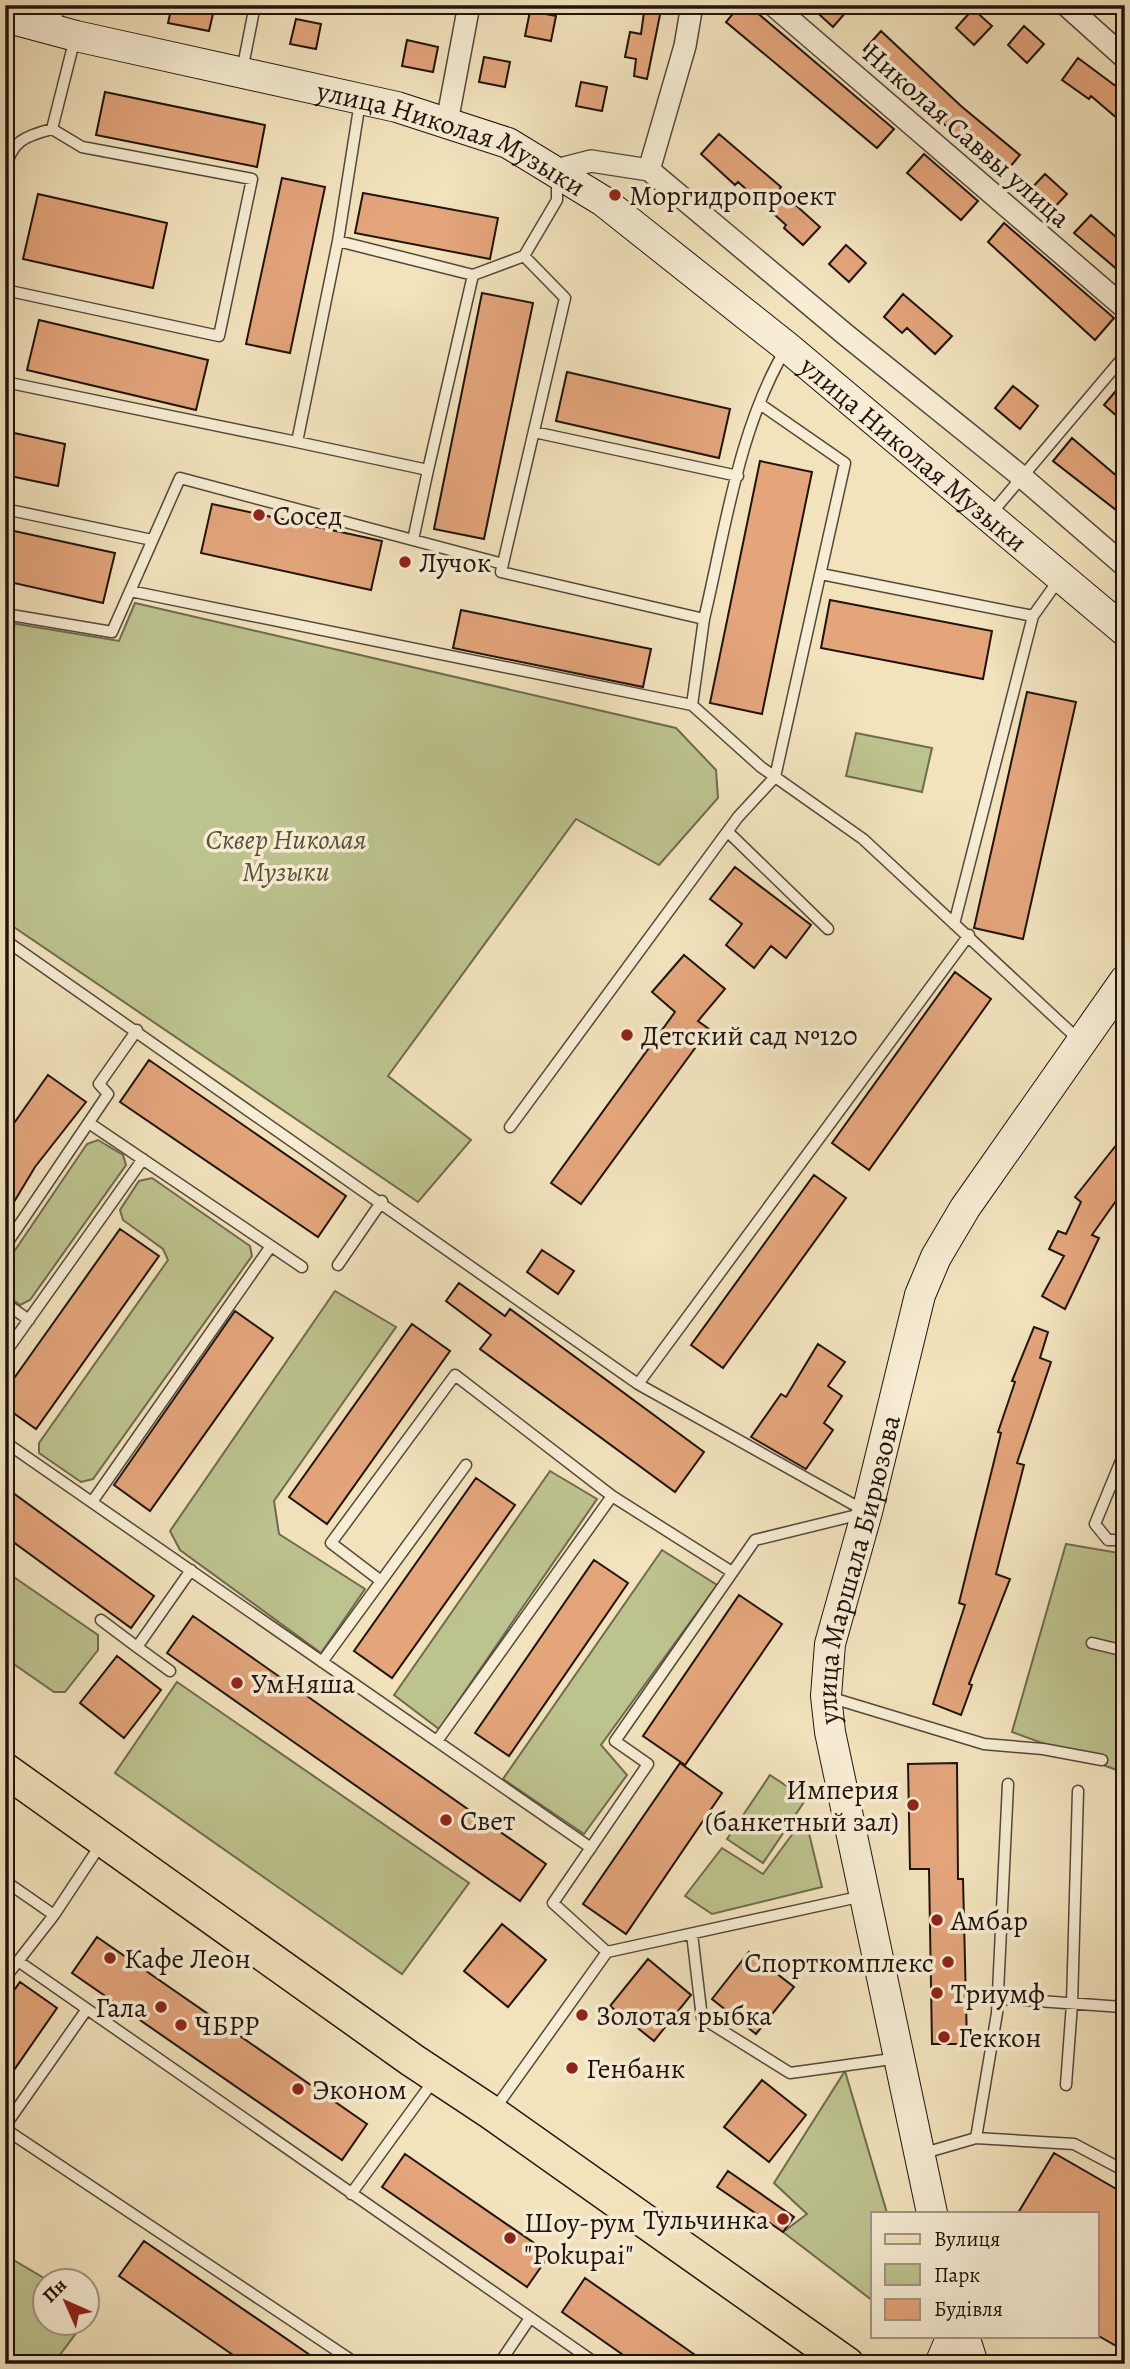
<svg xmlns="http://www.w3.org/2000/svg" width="1130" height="2369" viewBox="0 0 1130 2369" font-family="Alegreya,serif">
	<rect width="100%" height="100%" fill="#f2e3bd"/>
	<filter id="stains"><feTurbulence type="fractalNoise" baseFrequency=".00286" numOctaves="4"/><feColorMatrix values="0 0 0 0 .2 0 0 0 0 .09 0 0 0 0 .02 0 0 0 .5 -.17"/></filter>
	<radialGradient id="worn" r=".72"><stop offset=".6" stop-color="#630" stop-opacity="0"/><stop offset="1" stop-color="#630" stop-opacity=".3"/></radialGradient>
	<path fill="#bdc38f" stroke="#6e6b4e" stroke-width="2" d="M135,603L676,728L716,770L718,798L659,865L576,819L388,1076L471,1140L418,1202L5,921V622L119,641Z
		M856,733L932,748L922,792L846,776Z
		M98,1140L123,1155L126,1165L30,1300L20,1305L5,1294V1265L87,1144Z
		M152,1178L250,1246L252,1256L93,1479L81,1482L39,1453V1443L168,1260L163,1249L123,1220L120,1210L139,1181Z
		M335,1291L396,1327L274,1501L279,1534L365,1589L321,1653L180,1550L170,1531Z
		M550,1471L597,1499L439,1729L394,1695Z
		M1066,1544L1125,1554V1773L1012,1732Z
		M662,1550L717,1585L601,1745L627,1775L584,1834L503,1779Z
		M5,1571L98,1635V1650L65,1692H54L5,1658Z
		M177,1682L469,1883L402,1974L115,1773Z
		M770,1775L806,1799L763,1863L727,1839Z
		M805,1817L822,1887L712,1914L685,1896L722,1848L763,1874Z
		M845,2071L887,2213H873V2301L783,2232L807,2214L774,2183Z
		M5,2255L49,2281L46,2282V2324H83L53,2364H5Z"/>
	<path fill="#e4a57b" stroke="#20130e" stroke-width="2" d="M172,5H215L209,31L168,23Z
		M645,5H662L647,79L634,76L636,59L625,57L630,32L641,34Z
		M740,5H748L894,129L877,148L726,22Z
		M809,5H852L833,27Z
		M973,9L992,26L974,45L956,28Z
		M530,11L556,16L551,41L525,36Z
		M296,19L321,24L316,49L290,44Z
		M1024,26L1044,44L1027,63L1008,45Z
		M881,31L961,106L1020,155L1004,174L921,105L864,50Z
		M407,40L438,47L433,72L402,66Z
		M484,57L510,62L505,87L479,82Z
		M1078,58L1125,93V125L1091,96L1089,99L1062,80Z
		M581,82L607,87L602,111L576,106Z
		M105,92L265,125L257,167L96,135Z
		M719,134L781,187L779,190L820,227L803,245L784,228L786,225L738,182L735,185L701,154Z
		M924,154L978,201L961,220L907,173Z
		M1045,174L1067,194L1050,212L1028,192Z
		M282,178L325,187L290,353L246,344Z
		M363,193L498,218L490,259L355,233Z
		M38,194L167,223L153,288L23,259Z
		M1091,215L1125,245V276L1074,233Z
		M1004,223L1114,318L1095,340L988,242Z
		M846,245L866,263L849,282L829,264Z
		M482,293L533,303L484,539L434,529Z
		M903,294L952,336L935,354L907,328L902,333L884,317Z
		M39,320L208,360L196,410L27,370Z
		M567,372L730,409L719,458L556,421Z
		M1125,380V408L1118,417L1104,405Z
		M1013,386L1038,406L1020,429L995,408Z
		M5,431L65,444L58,486L5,475Z
		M1072,438L1125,483V517L1053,461Z
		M760,461L812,472L762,714L710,703Z
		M212,504L382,541L371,590L201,553Z
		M5,529L115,553L103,603L5,581Z
		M830,600L992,631L983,679L821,648Z
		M461,610L651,649L643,687L453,648Z
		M1027,692L1076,702L1023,939L974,928Z
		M735,867L811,925L786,958L771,946L754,968L726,945L742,924L710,899Z
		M684,955L725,989L698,1021L709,1029L581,1204L551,1183L675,1012L652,992Z
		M955,972L991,999L869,1170L832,1143Z
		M149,1060L346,1196L318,1237L120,1102Z
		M48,1075L86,1102L35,1167L5,1217V1136Z
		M1125,1134V1188L1092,1235L1099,1238L1065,1309L1042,1296L1064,1256L1049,1249L1058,1231L1066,1234L1081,1202L1075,1197Z
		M814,1175L846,1198L723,1368L691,1345Z
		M120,1229L159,1256L36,1429L5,1407V1391Z
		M542,1250L574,1271L558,1294L527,1272Z
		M459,1283L505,1316L510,1309L704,1452L675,1492L480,1349L491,1335L446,1301Z
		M235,1311L273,1338L150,1511L114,1485Z
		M412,1324L450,1351L327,1524L289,1497Z
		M1034,1327L1048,1332L1040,1358L1051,1362L1017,1463L1024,1465L996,1574L1010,1579L969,1684L972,1685L961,1715L933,1704L965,1605L959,1603L1001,1433L998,1432L1015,1382L1012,1381Z
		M818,1344L845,1362L828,1386L842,1396L824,1423L833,1430L806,1469L751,1437L781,1394L786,1397Z
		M476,1478L515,1505L392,1678L354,1651Z
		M5,1487L154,1596L131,1628L5,1536Z
		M594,1560L628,1583L509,1756L475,1733Z
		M739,1595L782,1624L685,1765L643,1736Z
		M193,1616L546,1864L520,1901L167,1653Z
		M117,1656L161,1690L124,1738L80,1703Z
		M680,1763L722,1793L626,1934L583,1904Z
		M957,1763L958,1879H963L967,2044H932L929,1869H910L908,1764Z
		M502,1924L546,1960L508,2007L464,1971Z
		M97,1937L367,2124L342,2160L72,1973Z
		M749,1952L794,1987L756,2034L712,1999Z
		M648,1959L691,1995L654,2041L610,2006Z
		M20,1982L57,2008L5,2083V2003Z
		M762,2080L806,2115L769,2162L724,2127Z
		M1054,2153L1125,2194V2351L1097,2335V2213H1018Z
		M405,2154L550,2254L527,2287L382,2187Z
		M728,2171L794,2217L783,2232L717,2187Z
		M144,2241L323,2364H246L119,2276Z
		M585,2278L708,2364H636L562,2312Z"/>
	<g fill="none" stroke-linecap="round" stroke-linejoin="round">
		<defs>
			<path id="lane" d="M54,29L59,5
				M242,71L255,5
				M5,171C11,141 25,136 52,129L75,38
				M338,241L473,275L428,470L297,442L338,241L360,102
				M524,256L565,298L501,572L704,619C725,531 739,425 787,347
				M473,275L524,256L557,200V179
				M5,290L219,336L252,179L82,147L52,129
				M5,382L297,442
				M534,432L738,476
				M5,509L152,540
				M990,515L1125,355
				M413,540L428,470
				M821,574L1033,616
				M130,591L692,705
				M5,614L112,632L180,478L503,564
				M704,619L692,705L761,767L863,839L1079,1040
				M728,832L828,929
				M954,924L1033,616L1060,578
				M5,940L638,1384L865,1511
				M89,1123L302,1267
				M510,1127L738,817L775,777L845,463L760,404
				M5,1246L108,1094L99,1084L137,1030
				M338,1265L382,1201
				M5,1303L29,1320
				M5,1353L143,1159
				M638,1384L969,935
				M5,1442L591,1848
				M1125,1451L1095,1524L1108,1540H1125
				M612,1496L732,1572
				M92,1502L271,1246
				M381,1581L331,1543L455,1375L612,1496L437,1741
				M101,1620L137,1647
				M1092,1643L1125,1651
				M322,1662L466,1465
				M170,1671L137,1647L191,1570
				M829,1697L984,1744L1043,1749L1102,1760
				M5,1881L54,1915
				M692,1934L702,2018L790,2073L899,2058
				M1125,1934V2102
				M607,1952L553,1903L648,1764L615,1741L755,1540L861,1514
				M18,1961L597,2364
				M5,1978L54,1915L101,1844
				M997,1998L1122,2007
				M1066,2085L1072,2004L1078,1791
				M494,2110L607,1952L863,1896
				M5,2126L87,2009
				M5,2129L357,2364
				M976,2138L1074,2144L1125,2171
				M921,2154L976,2138L997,2013L1008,1784
				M351,2194L434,2080
				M499,2364L530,2318"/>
			<path id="street" d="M773,5L1125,308
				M1066,5L1125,58
				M447,122L469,5
				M556,170L591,161L649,170L846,335L1022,477L1125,566
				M649,170L685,46L692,5"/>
			<g id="secondary">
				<path id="s1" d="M5,17L76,36L397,107L508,143L603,201L787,347L1125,631"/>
				<path id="s2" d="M932,2213L830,1732L826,1696L830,1644L867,1512L920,1295L936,1257L965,1208L1125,980"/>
				<path d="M964,2336L973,2364"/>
				<path d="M940,2364L952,2336"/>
			</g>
			<path id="primary" d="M5,1770L412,2060L492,2113L847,2364"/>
		</defs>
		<use href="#lane" stroke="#54473a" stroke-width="13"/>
		<use href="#street" stroke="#54473a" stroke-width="24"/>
		<use href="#secondary" stroke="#20130e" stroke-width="32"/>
		<use href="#primary" stroke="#20130e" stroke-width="36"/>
		<use href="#lane" stroke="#f7edd4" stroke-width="10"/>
		<use href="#street" stroke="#f7edd4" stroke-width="21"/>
		<use href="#secondary" stroke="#f7edd4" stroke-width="30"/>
		<use href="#primary" stroke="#f2e3bd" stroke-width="33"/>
	</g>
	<g fill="#8f2418" stroke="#f7edd4" stroke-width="2.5">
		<circle cx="615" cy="195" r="7"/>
		<circle cx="259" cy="515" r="7"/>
		<circle cx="405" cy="562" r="7"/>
		<circle cx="627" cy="1035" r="7"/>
		<circle cx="237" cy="1683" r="7"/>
		<circle cx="913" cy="1805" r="7"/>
		<circle cx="446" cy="1820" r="7"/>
		<circle cx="937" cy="1920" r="7"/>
		<circle cx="110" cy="1958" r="7"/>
		<circle cx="948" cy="1962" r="7"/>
		<circle cx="937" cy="1993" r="7"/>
		<circle cx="161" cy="2007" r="7"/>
		<circle cx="582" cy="2015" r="7"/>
		<circle cx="181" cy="2025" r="7"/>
		<circle cx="944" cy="2037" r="7"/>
		<circle cx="572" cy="2068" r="7"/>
		<circle cx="298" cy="2089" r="7"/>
		<circle cx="783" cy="2219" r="7"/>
		<circle cx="510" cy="2238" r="7"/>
	</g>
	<g text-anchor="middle" stroke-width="7" stroke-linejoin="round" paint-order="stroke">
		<g font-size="28" fill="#20130e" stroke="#f7edd4">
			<text transform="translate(967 135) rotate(41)" y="10">Николая Саввы улица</text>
			<text dy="10" stroke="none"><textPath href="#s1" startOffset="464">улица Николая Музыки</textPath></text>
			<text dy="10" stroke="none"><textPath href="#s1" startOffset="1031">улица Николая Музыки</textPath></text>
			<text dy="10" stroke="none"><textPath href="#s2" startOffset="658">улица Маршала Бирюзова</textPath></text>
		</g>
		<g font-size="28" fill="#20130e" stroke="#f7edd4" text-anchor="start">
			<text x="629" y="205">Моргидропроект</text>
			<text x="273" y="525">Сосед</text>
			<text x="419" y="572">Лучок</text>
			<text x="641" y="1045">Детский сад №120</text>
			<text x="251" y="1693">УмНяша</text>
			<text x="899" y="1799" text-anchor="end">Империя<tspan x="899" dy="32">(банкетный зал)</tspan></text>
			<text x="460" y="1830">Свет</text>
			<text x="951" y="1930">Амбар</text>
			<text x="124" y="1968">Кафе Леон</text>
			<text x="934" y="1972" text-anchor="end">Спорткомплекс</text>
			<text x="951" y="2003">Триумф</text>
			<text x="147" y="2017" text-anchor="end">Гала</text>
			<text x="596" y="2025">Золотая рыбка</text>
			<text x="195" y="2035">ЧБРР</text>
			<text x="958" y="2047">Геккон</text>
			<text x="586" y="2078">Генбанк</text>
			<text x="312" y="2099">Эконом</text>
			<text x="769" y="2229" text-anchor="end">Тульчинка</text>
			<text x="524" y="2232">Шоу-рум<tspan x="524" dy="32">"Pokupai"</tspan></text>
		</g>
		<g font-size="28" font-style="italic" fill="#57513b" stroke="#f7edd4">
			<text x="286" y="849">Сквер Николая<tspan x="286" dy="32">Музыки</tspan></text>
		</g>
	</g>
	<rect width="1130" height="2369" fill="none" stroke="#f2e3bd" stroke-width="28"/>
	<rect x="7" y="7" width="1116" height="2355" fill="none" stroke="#20130e" stroke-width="3.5"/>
	<rect x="14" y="14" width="1102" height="2341" fill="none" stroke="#20130e" stroke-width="2"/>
	<rect x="871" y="2212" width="228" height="126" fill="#f7edd4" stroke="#a19685" stroke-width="2"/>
	<rect x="885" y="2234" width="35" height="10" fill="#f2e3bd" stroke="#a19685" stroke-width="2"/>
	<text x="934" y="2246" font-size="21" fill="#20130e">Вулиця</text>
	<rect x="885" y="2264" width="35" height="21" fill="#bdc38f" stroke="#a19685" stroke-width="2"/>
	<text x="934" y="2282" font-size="21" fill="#20130e">Парк</text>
	<rect x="885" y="2299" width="35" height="21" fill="#e4a57b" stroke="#a19685" stroke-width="2"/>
	<text x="934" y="2316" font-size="21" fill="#20130e">Будівля</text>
	<g transform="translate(66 2302) rotate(315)"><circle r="33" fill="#f7edd4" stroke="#a19685" stroke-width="2"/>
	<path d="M0-5L12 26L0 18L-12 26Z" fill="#8f2418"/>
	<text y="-10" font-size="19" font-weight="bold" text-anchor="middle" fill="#20130e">Пн</text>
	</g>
	<rect width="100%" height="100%" filter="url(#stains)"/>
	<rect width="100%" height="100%" fill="url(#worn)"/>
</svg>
